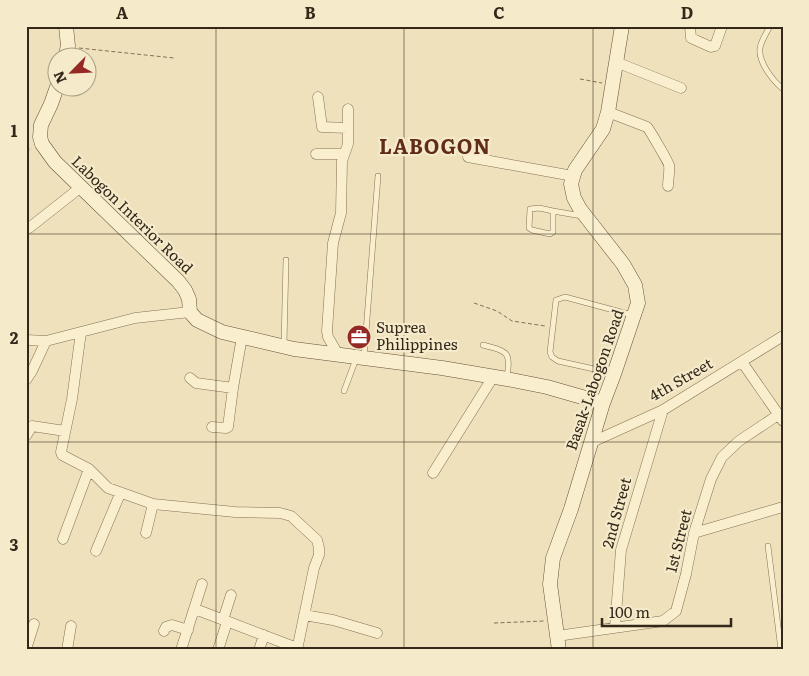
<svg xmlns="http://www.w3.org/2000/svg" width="809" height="676" viewBox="0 0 809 676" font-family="Literata,serif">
	<rect width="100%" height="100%" fill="#eee1bb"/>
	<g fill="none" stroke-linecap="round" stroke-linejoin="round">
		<defs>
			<path id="lane" d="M770,26C767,32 761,41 760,48C758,62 773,81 783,89
				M553,211L539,208L530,209L529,228L532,230L550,234L553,232V211L582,216
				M284,344L286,260
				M483,345C510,352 510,352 507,379
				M364,358L378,176
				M612,373L558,361L552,357L550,352L556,300L565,297L632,315
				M344,391L356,359
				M768,546L781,650"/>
			<path id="street" d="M690,26L691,38L711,47L715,46L722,26
				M616,62L681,88
				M318,97L322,127L348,128
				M608,112L647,127C649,129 669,163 669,165C670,172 668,179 668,186
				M316,154H343
				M468,157L573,176
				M29,228L81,187
				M81,332L72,399L61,452L62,455L89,469L108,488L153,504L235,512L280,513L291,516L317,540L319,548V555L314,568L297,650
				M26,340L46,341L135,318L190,312
				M339,356L328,337L327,331L333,243L341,213L342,161L348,144V109
				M742,362L783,421
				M190,378L196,383L233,388L242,337
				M26,380L32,371L46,341
				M212,427L226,428L228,427L233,388
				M26,436L32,426L65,431
				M590,443L663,410L783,336
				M433,473L493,377
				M146,533L153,504
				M694,533L783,507
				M63,539L89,469
				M96,551L120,494
				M195,609L297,648
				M304,615L333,620L377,633
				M223,620L231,595
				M615,627L621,550L663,410
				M164,631L166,627L172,625L188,630
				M557,636L663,621L676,611L686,574L694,533L711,479L722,457L739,441L778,415
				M26,649L34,624
				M67,650L71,626
				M181,650L202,584
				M218,650L227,622
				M259,650L264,635"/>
			<path id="secondary" d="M65,58L68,46L66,26
				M58,84L51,104L41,125L40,137L42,144L55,162L178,281L185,290L189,299L190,312L197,320L222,332L294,349L442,368L507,379L547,387L603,403
				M559,650L550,584L553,558L571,509L603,403L614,374L638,303L635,285L623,264L580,209L574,198L571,184L575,170L603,129L608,112L622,26"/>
		</defs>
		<use href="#lane" stroke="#857155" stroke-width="6"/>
		<use href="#street" stroke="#857155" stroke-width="11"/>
		<use href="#secondary" stroke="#665239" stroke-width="15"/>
		<path stroke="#857155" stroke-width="1" stroke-dasharray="4 2.5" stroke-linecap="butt" d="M79,48L174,58
			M580,79L602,83
			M26,151L32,148
			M474,303L497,311L512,321L545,326
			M494,623L544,621"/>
		<use href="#lane" stroke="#f9eece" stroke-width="5"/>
		<use href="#street" stroke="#f9eece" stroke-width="10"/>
		<use href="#secondary" stroke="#f9eece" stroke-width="14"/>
	</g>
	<path fill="none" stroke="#34281a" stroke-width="1" stroke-opacity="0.55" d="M216,26V650M404,26V650M593,26V650M26,234H783M26,442H783"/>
	<defs>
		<symbol id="office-disc" viewBox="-11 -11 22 22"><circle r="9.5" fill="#942925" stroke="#f5ebcb"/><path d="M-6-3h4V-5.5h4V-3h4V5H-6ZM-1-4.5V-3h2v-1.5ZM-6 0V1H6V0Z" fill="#fff"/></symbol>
	</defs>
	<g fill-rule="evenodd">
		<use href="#office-disc" x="345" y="323" width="28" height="28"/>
	</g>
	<g text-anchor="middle" stroke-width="4.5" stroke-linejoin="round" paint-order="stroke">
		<g font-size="15" fill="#34281a" stroke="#f5ebcb">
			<text transform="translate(132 215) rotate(44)" y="5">Labogon Interior Road</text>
			<text transform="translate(595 380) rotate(-71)" y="5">Basak-Labogon Road</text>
			<text transform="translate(681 380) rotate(-30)" y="5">4th Street</text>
			<text transform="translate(617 513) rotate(-75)" y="5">2nd Street</text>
			<text transform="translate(679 541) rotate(-76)" y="5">1st Street</text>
		</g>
		<g font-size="15" fill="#34281a" stroke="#f5ebcb" text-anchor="start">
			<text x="376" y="333">Suprea<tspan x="376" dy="17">Philippines</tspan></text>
		</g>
		<g font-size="20" font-weight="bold" letter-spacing="1" fill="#612c19" stroke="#f5ebcb">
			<text x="435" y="154">LABOGON</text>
		</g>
	</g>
	<rect width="809" height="676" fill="none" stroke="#f5ebcb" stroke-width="55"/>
	<g transform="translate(72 72) rotate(246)"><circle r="24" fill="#f5ebcb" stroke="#a89d84"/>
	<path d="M0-4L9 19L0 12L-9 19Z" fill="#942925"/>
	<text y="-8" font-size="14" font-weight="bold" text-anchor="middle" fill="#34281a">N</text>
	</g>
	<path d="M602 618v8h129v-8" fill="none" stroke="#34281a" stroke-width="2.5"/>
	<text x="609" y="618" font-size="15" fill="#34281a" stroke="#f5ebcb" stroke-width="4" paint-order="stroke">100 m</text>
	<rect x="28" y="28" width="754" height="620" fill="none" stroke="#34281a" stroke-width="2"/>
	<g font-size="16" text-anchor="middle" font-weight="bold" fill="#34281a">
		<text x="122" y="19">A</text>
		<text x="310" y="19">B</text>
		<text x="499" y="19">C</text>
		<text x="687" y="19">D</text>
		<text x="14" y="137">1</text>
		<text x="14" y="344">2</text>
		<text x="14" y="551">3</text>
	</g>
</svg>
